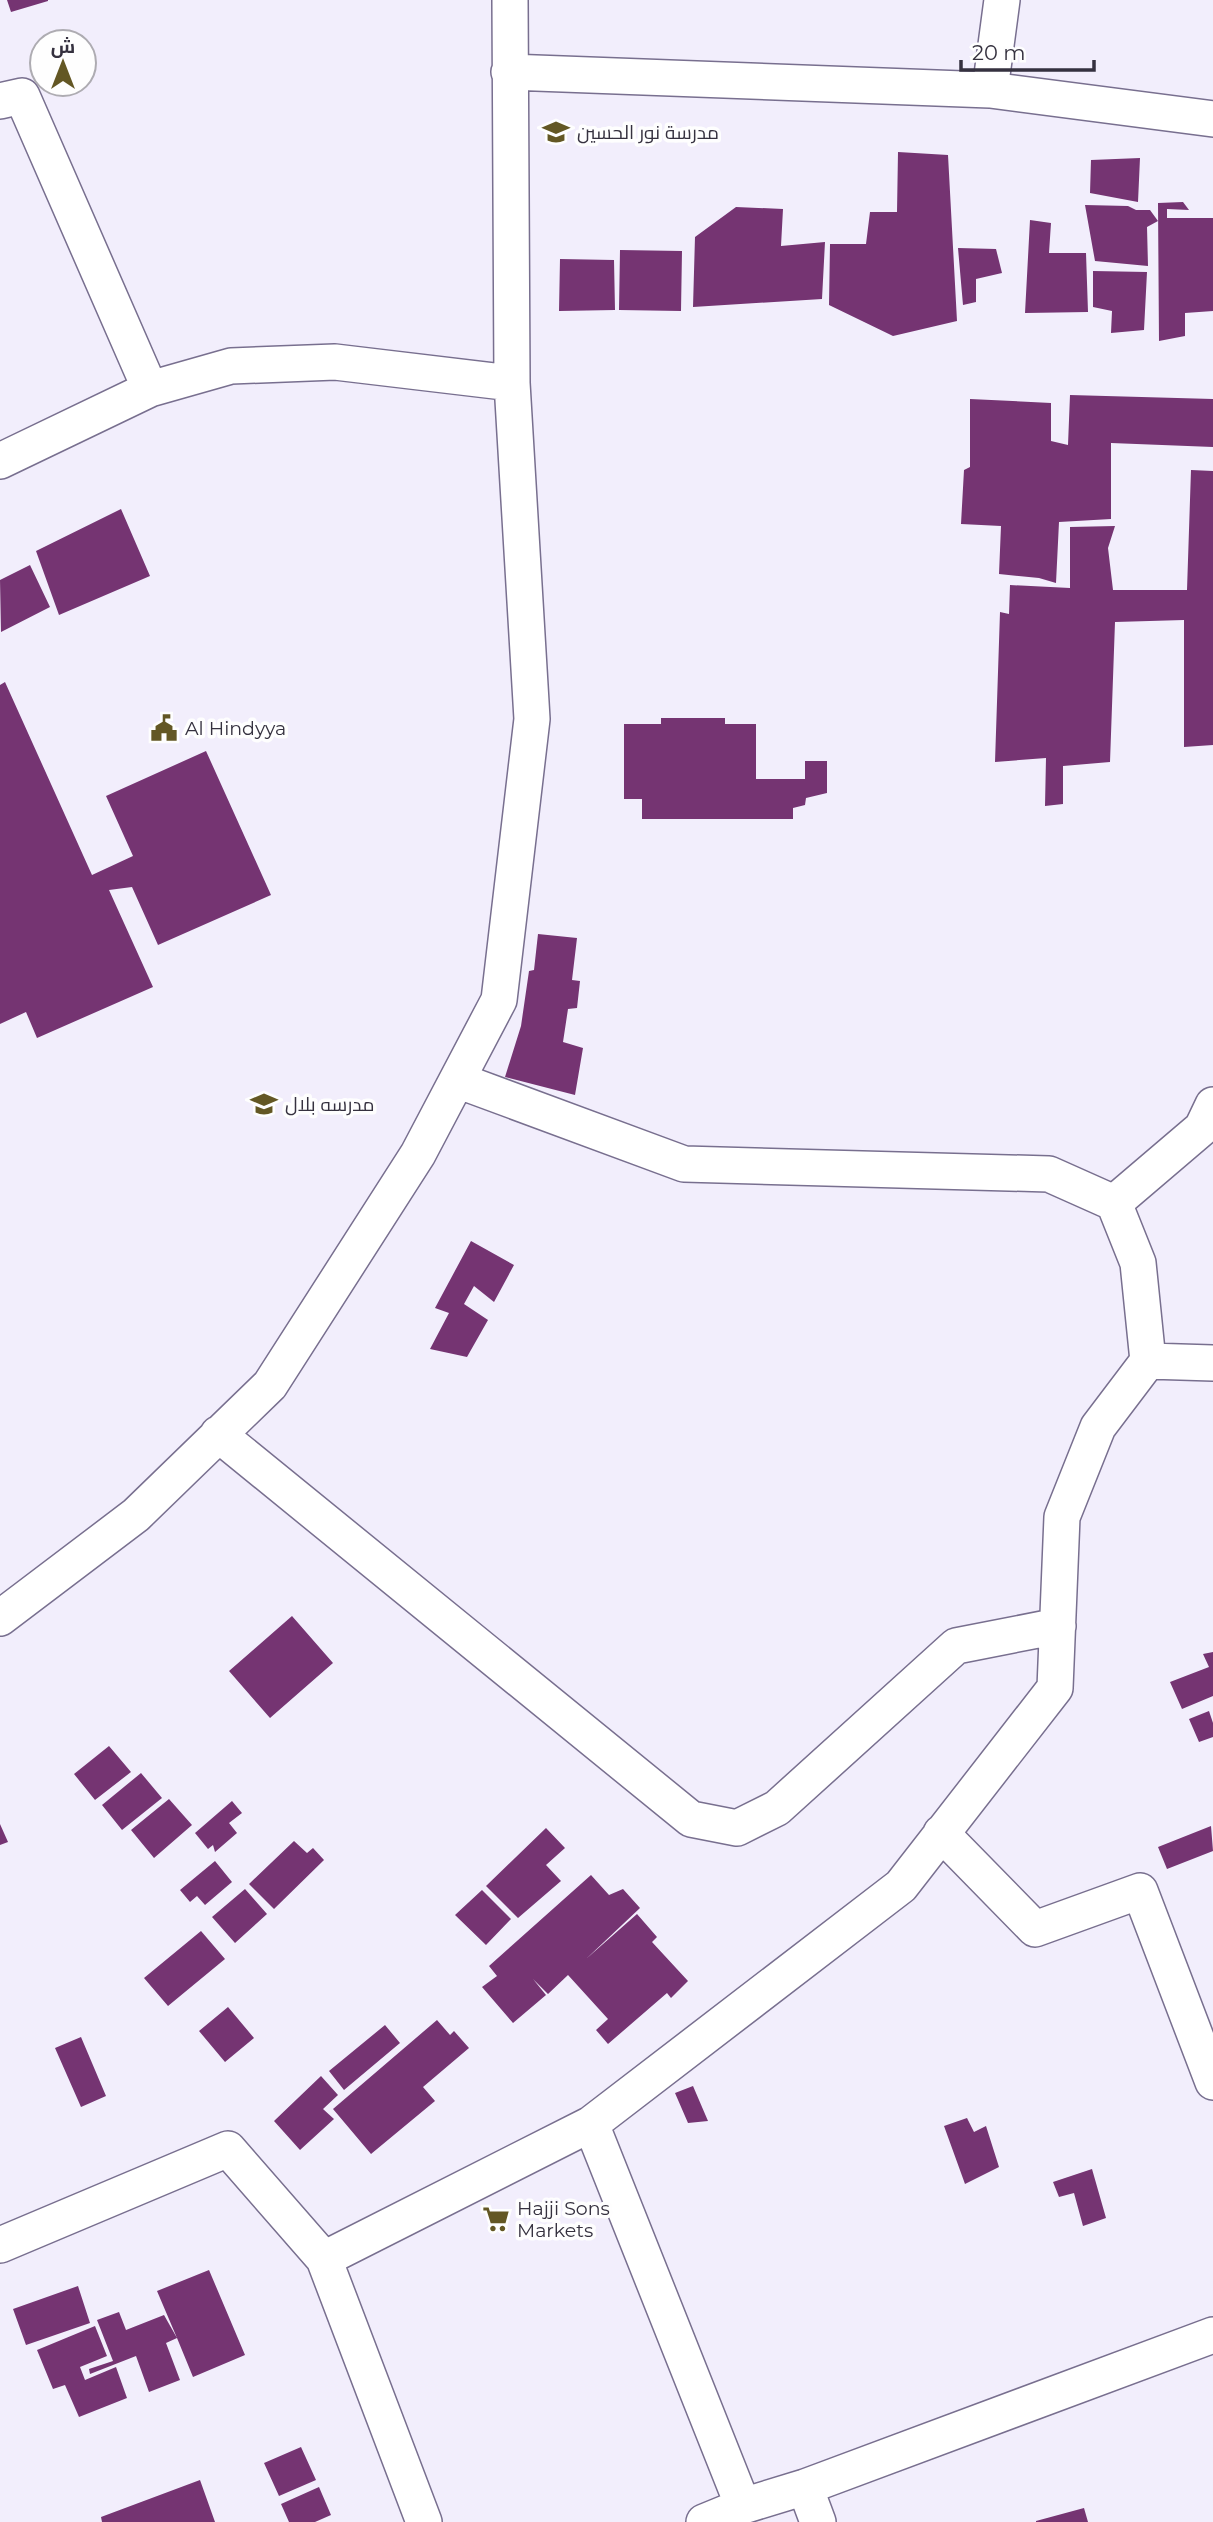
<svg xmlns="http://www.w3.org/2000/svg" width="1213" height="2522" viewBox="0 0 1213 2522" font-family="Montserrat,Cairo,sans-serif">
	<rect width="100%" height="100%" fill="#f2eefc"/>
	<path fill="#753472" d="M7,0H48V1L11,12Z
		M898,152L948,155L957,321L893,336L829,305L830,244H866L870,212H897Z
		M1140,158L1138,202L1090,193L1091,160Z
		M1183,202L1189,210L1167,209V218H1213V311L1185,313V336L1159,341L1158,203Z
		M1085,205L1128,206L1136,210H1150L1158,221L1147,227L1148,266L1095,261Z
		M736,207L783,209L781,246L825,242L822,299L693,307L695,237Z
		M1030,220L1051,223L1049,253H1086L1088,312L1025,313Z
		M958,248L996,249L1002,273L976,279V302L963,305Z
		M620,250L682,251L681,311L619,310Z
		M560,259L614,260L615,310L559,311Z
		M1093,271L1147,272L1144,330L1111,333L1112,311L1093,307Z
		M1070,395L1213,399V447L1111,443V519L1059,522L1056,583L1039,578L999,574L1001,526L961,524L964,470L970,467V399L1051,403V441L1068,445Z
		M1191,470L1213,471V745L1184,747V620L1115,622L1110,762L1063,766V804L1045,806L1046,758L995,762L1000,612L1009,614L1010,585L1070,588V527L1115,526L1108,548L1113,590H1187Z
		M121,509L150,576L59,615L36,551Z
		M30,565L50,607L1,632L0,580Z
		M5,682L92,875L133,856L106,796L206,751L271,895L158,945L132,887L109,890L153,987L37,1038L26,1012L0,1024V685Z
		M661,718H725V724H756V779H805V761H827V793L806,798L805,805L793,808V819H642V799H624V724H661Z
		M538,934L577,938L572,980L580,981L577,1008L568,1009L563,1042L583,1048L575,1095L505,1077L521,1026L529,971L534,970Z
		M471,1241L514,1265L494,1302L474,1286L464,1304L488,1320L467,1357L430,1349L449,1313L435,1308Z
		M292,1616L333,1663L270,1718L229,1671Z
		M1213,1652V1696L1182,1709L1170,1682L1209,1667L1203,1654Z
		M1209,1711L1213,1723V1737L1199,1742L1189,1719Z
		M109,1746L131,1772L95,1800L74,1774Z
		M141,1773L162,1798L122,1830L102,1805Z
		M169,1799L192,1825L154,1858L131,1830Z
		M232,1801L242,1813L229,1823L237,1833L215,1852L213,1845L208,1849L195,1833Z
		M0,1824L8,1842L0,1845Z
		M1211,1826L1213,1851L1167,1869L1158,1847Z
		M546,1828L565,1848L546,1865L561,1881L518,1918L486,1886Z
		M294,1841L307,1853L313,1848L324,1860L274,1909L249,1884Z
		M215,1861L232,1882L205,1905L197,1896L190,1902L180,1890Z
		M591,1875L609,1895L623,1889L640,1908L586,1959L637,1914L657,1937L652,1942L688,1981L671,1998L667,1993L608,2044L596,2030L608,2019L568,1975L548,1994L533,1979L546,1995L513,2023L482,1987L497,1976L489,1966Z
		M245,1889L267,1914L235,1943L212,1917Z
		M482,1890L511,1919L486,1945L455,1915Z
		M201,1931L225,1959L168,2006L144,1978Z
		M228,2007L254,2038L225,2062L199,2031Z
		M437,2020L450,2035L454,2031L469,2048L423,2087L435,2101L371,2154L333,2109Z
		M385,2025L400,2043L344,2090L329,2071Z
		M81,2037L106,2096L81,2107L55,2048Z
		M321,2076L338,2095L323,2109L334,2119L300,2150L274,2121Z
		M693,2086L708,2121L688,2123L675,2093Z
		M967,2118L974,2132L986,2126L999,2167L965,2184L944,2126Z
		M1092,2169L1106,2218L1083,2226L1074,2193L1059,2197L1053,2182Z
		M209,2270L245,2355L193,2377L177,2338L166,2343L180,2380L149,2392L136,2356L90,2374L89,2369L113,2361L97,2320L119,2312L126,2330L164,2315L177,2338L157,2291Z
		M78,2286L90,2323L26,2345L13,2309Z
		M95,2326L107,2356L80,2367L85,2380L116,2367L127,2398L79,2417L65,2385L53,2389L37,2350Z
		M301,2447L316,2480L279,2496L264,2463Z
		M200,2480L215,2522H102L101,2517Z
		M319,2487L331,2515L315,2522H289L281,2504Z
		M1084,2508L1088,2522H1036V2521Z"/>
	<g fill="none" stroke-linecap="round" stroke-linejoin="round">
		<defs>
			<path id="minor" d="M509,72L990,90L1213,119
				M990,90L1002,0
				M0,101L22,96L150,389
				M0,461L150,389L231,366L335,362L512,383
				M1114,1203L1202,1128L1213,1105
				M1148,1361L1213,1363
				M218,1434L691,1819L737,1828L777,1808L956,1646L1058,1626
				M0,1618L136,1515L270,1385L418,1154L499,1000L532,719L512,383L510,0
				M941,1833L1035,1929L1140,1891L1213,2082
				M591,2124L743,2506
				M0,2245L228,2149L324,2259L424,2522
				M324,2259L591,2124L901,1886L1055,1688L1062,1517L1098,1427L1148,1361L1138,1263L1114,1203L1049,1174L684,1164L457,1080
				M805,2487L818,2522
				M704,2522L743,2506L805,2487L1213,2335"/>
		</defs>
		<use href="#minor" stroke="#786f8f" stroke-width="38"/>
		<use href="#minor" stroke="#fff" stroke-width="35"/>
	</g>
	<defs>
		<symbol id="school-bare" viewBox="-9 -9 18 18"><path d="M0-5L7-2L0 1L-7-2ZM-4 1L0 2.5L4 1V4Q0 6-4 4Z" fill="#635724" stroke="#fefefe" stroke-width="2.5" paint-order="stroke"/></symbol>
		<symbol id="civic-bare" viewBox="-9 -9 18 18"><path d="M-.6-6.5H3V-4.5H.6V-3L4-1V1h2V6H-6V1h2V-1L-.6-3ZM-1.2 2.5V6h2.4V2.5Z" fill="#635724" stroke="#fefefe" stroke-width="2.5" paint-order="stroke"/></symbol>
		<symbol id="supermarket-bare" viewBox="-9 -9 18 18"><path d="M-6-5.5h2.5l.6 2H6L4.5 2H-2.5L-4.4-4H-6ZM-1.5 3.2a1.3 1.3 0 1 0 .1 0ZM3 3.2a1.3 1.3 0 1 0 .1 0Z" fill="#635724" stroke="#fefefe" stroke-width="2.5" paint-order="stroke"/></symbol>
	</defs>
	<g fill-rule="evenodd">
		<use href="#school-bare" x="537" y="113" width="38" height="38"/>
		<use href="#civic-bare" x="145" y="709" width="38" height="38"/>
		<use href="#school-bare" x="245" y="1085" width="38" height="38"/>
		<use href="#supermarket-bare" x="477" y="2200" width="38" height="38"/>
	</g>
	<g text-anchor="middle" stroke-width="7" stroke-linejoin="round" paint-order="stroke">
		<g font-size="19" fill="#35313f" stroke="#fefefe" text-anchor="start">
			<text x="577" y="139">مدرسة نور الحسين</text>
			<text x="185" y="735">Al Hindyya</text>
			<text x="285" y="1111">مدرسه بلال</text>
			<text x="517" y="2215">Hajji Sons<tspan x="517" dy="22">Markets</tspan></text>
		</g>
	</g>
	<g transform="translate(63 63)"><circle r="33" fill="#fefefe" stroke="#aeacb2" stroke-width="2"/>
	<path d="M0-5L12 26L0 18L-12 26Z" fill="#635724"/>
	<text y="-10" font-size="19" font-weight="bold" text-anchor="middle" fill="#35313f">ش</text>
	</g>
	<path d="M961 60v10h133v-10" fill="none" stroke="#35313f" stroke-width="3.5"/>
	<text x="972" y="60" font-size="21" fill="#35313f" stroke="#fefefe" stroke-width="5" paint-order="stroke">20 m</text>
</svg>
